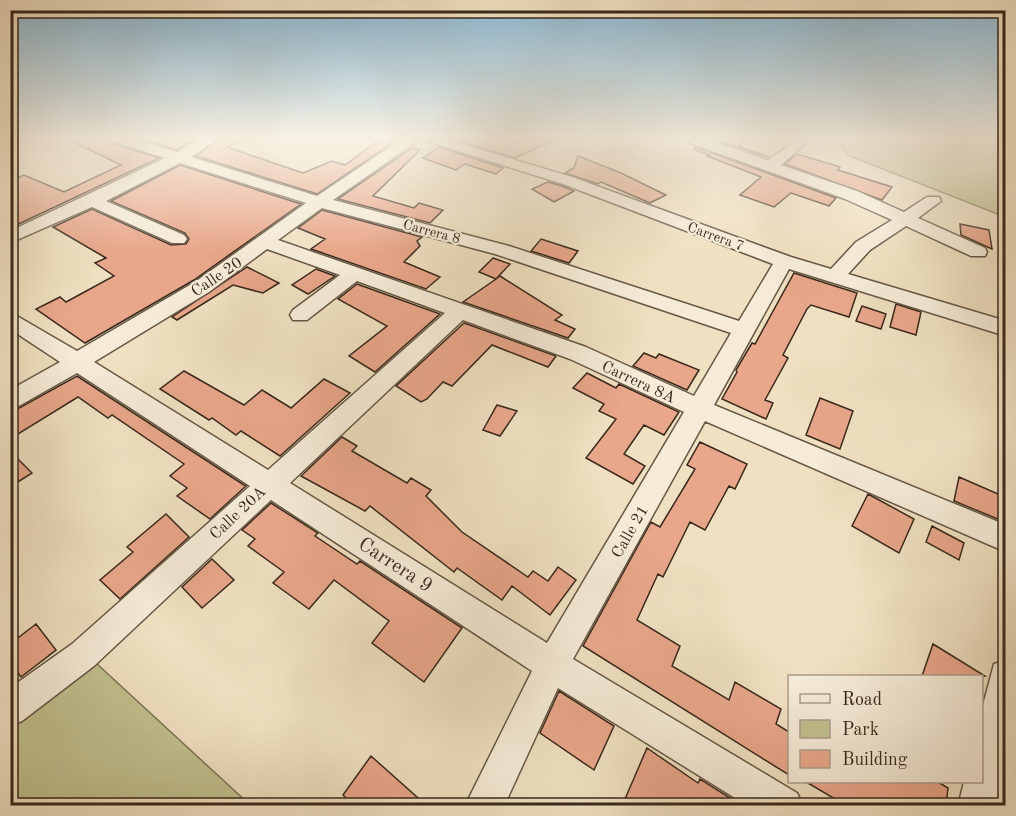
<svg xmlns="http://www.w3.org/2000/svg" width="1016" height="816" viewBox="0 0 1016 816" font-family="'Old Standard TT',serif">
	<rect width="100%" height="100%" fill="#efe0c1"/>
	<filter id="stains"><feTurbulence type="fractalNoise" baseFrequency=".00333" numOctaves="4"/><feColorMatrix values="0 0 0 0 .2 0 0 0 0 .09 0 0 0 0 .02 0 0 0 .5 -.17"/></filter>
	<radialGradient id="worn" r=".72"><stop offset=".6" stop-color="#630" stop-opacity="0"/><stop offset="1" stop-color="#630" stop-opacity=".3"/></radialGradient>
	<path fill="#c0c08e" stroke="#7c7455" stroke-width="1.5" d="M838,138H1005V217L847,155Z
		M96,663L250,805H11L10,728Z"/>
	<path fill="#e8a68a" stroke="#39291c" stroke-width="1.5" d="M65,138H108L111,143L159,158L10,228V181L24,175L64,192L121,165Z
		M139,138H198L177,150Z
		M221,138H244L227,147L303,173L332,161L345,165L379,140L392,143L317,194L196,156Z
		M559,138L515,158L452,139L453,138Z
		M710,138H751L738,146L769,157Z
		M439,147L503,168L496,174L465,164L456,170L423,158Z
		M696,147L836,198L829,206L791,193L774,207L740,195L761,177L707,156L709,155L694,149Z
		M412,148L420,150L373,196L414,208L419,203L443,210L430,223L338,199Z
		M797,154L840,167L838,170L892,187L882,200L785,164Z
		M578,156L621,173L666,195L650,203L601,182L598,184L565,173L574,168Z
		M180,165L301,204L194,280L85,343L36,309L60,297L66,302L114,276L95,263L106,258L53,227L92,209L171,245L186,244L189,239L185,233L111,201Z
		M548,182L562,186L574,191L554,202L532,189Z
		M322,210L422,237L417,241L420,246L404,262L440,277L426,289L311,249L325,239L298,228Z
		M960,224L989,230L992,249L961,235Z
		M541,239L578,251L569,263L531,251Z
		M493,258L510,264L496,279L500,276L562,315L555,320L575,329L568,338L463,302L496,279L479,272Z
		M247,267L279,283L263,293L233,285L177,320L172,317Z
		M316,269L335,276L308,294L292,285Z
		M794,273L857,293L849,317L811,305L807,309L783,355L788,358L765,400L773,403L766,419L722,399L737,372L736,370L752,343L755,344Z
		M357,284L440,314L375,372L349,356L387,326L338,299Z
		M896,304L921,312L916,335L890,327Z
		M862,306L886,314L881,329L856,321Z
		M464,323L556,356L548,367L492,345L452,386L443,382L427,399L421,402L396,386Z
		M644,353L656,358L659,354L699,370L687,390L633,366Z
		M184,371L244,405L262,390L291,408L324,379L350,393L280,456L241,431L236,435L212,418L209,420L160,389Z
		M587,373L616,388L619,384L679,412L664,435L644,425L624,454L645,466L633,484L586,458L616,419L599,411L604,404L573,388Z
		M77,376L244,485L246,486L210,519L177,496L187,488L170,476L184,464L112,415L108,418L78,397L10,439V413Z
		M820,398L853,411L840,449L806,435Z
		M497,405L517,411L500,436L483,430Z
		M342,437L357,446L352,451L407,483L411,478L431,490L426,496L462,532L528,577L533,571L548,581L558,567L576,580L550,615L512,586L502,600L457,568L454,572L370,506L365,511L301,476Z
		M700,442L747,464L735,489L729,486L705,530L690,522L663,577L658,574L637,620L680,646L672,666L729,700L735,682L781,709L776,724L789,732V775L583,646L651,522L660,527L695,469L687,465Z
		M10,451L32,473L10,487Z
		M959,477L1005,497V522L954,501Z
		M868,494L914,519L899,553L852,526Z
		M271,503L318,533L315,536L357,564L360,561L462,628L424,682L372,643L389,621L334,580L309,609L273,583L284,572L248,546L255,539L242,530Z
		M166,514L189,537L120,599L100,580L133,552L127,547Z
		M932,526L964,543L959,560L926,542Z
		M212,559L234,580L202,608L182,587Z
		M36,624L56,650L21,677L10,662V644Z
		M933,644L985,676H922Z
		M559,691L614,726L594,770L540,733Z
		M647,748L698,783L700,779L743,806H634L625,799Z
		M371,756L427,806H354L343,795Z
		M806,782H938L948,788L946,806H847Z"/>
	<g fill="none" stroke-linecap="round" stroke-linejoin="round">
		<defs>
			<path id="minor" d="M110,138H132L177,152L202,138H219L191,157L317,196L403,138H442L575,178L791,257L831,269L856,242L892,220L845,199L690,143L689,138H703L768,160L799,139L806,143L781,165L857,191L904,212L927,197H939L941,201L918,218L985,248L987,252L985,256H971L906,226L870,250L848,274L1006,321V336L789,269L714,405L1006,525V552L705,421L573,659L797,793L803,806H748L558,688L504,806H465L532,671L271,500L94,666L22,721L10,726V688L72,644L250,486L77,373L10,411V390L60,362L10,329V312L77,351L195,282L306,203L180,163L106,201L184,235L187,239L184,243H172L92,207L10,243V231L165,158L112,141ZM420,139L563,184L773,264L739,321L509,246L333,200ZM322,208L495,254L731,333L694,396L586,347L278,240ZM267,249L340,275L293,310L290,315L293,320H307L357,281L445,313L268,470L94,362L209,292ZM463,320L570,359L684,412L547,643L290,483Z
				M1006,660V759L996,806H958L964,782H982V709L994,664Z"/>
		</defs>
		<use href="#minor" stroke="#665745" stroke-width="3"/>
		<use href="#minor" fill="#f5ebd7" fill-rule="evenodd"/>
	</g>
	<linearGradient id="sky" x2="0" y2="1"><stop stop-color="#89b8d4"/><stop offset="0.55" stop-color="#f8f1e3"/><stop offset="1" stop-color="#f8f1e3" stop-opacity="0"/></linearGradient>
	<rect width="1016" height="252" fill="url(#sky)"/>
	<g text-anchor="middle" stroke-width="4.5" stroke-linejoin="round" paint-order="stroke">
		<g font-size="14" fill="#39291c" stroke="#f5ebd7">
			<text transform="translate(432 231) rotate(15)" y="5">Carrera 8</text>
			<text transform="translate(716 236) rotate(20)" y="5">Carrera 7</text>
		</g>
		<g font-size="16" fill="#39291c" stroke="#f5ebd7">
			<text transform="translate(216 276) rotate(-34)" y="6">Calle 20</text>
			<text transform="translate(639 381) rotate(25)" y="6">Carrera 8A</text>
			<text transform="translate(237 512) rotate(-43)" y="6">Calle 20A</text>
			<text transform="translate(629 531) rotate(-60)" y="6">Calle 21</text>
		</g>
		<g font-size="20" fill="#39291c" stroke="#f5ebd7">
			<text transform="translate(396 564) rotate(33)" y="7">Carrera 9</text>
		</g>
	</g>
	<rect width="1016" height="816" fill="none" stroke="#efe0c1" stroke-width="36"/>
	<rect x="12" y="12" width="992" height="792" fill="none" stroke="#39291c" stroke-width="3"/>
	<rect x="18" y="18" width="980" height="780" fill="none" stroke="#39291c" stroke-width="1.5"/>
	<rect x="788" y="675" width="195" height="108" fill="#f5ebd7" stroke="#aa9d8c" stroke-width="1.5"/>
	<rect x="800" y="694" width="30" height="9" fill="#f5ebd7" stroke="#aa9d8c" stroke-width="1.5"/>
	<text x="842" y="705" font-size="18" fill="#39291c">Road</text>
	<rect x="800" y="720" width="30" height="18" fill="#c0c08e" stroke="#aa9d8c" stroke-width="1.5"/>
	<text x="842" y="735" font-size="18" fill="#39291c">Park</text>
	<rect x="800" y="750" width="30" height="18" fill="#e8a68a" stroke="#aa9d8c" stroke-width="1.5"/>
	<text x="842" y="765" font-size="18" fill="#39291c">Building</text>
	<rect width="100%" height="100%" filter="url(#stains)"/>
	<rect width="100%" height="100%" fill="url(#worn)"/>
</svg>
